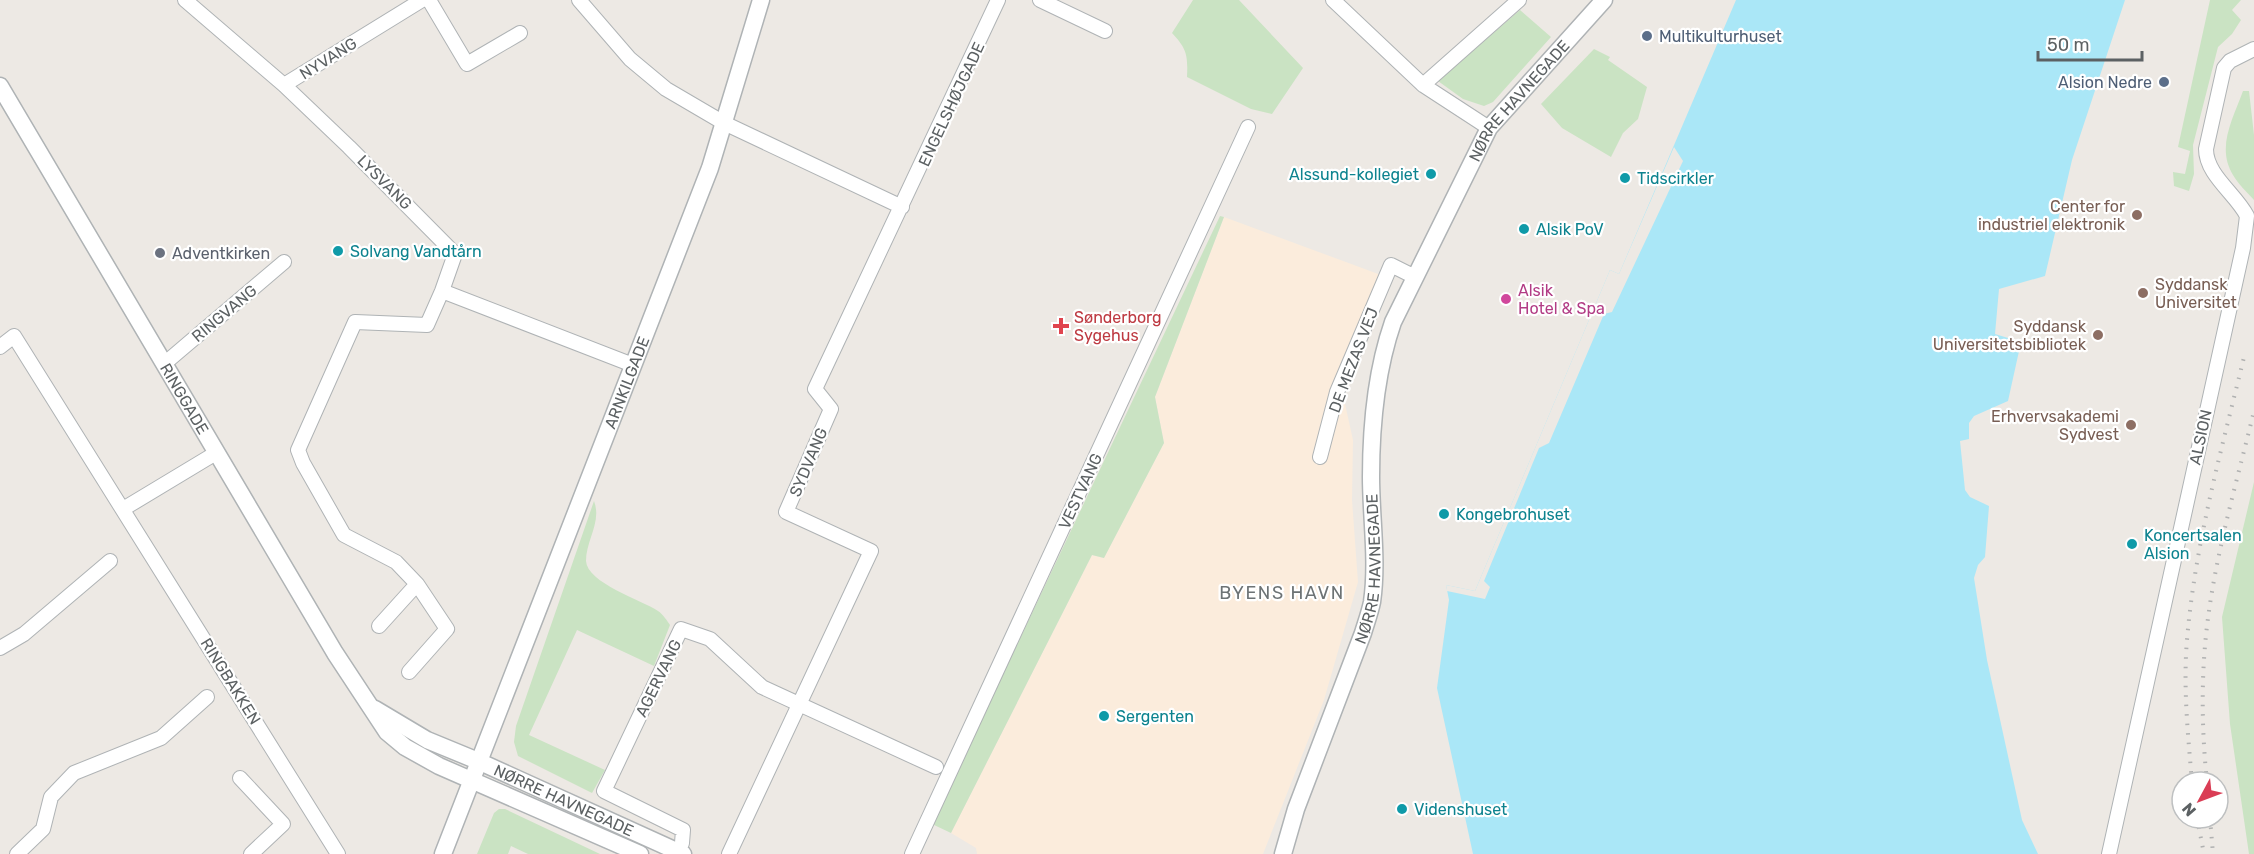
<svg xmlns="http://www.w3.org/2000/svg" width="2254" height="854" viewBox="0 0 2254 854" font-family="Rubik,sans-serif">
	<rect width="100%" height="100%" fill="#ede9e4"/>
	<path fill="#fbecdc" d="M1224,217L1381,275L1341,386L1353,440L1352,500L1358,582L1324,700L1263,854H977L976,848L951,833L1092,555L1104,558L1164,443L1155,397Z"/>
	<path fill="#cae3c3" d="M1193,0H1239L1303,68L1272,114L1251,109L1187,77C1188,55 1187,49 1172,33Z
		M2210,0H2241L2232,10L2241,20L2232,34L2218,47L2193,145L2194,174L2189,191L2174,186L2173,172L2185,174L2190,151L2178,147Z
		M1520,10L1551,37L1493,102L1484,106L1463,99L1438,81Z
		M1594,49L1610,57L1608,60L1647,87L1638,119L1623,133L1611,157L1562,128L1541,104Z
		M2243,91H2249L2254,135V200C2247,192 2238,184 2233,175C2216,147 2233,119 2243,91Z
		M1220,216L1224,217L1155,397L1164,443L1104,558L1092,555L951,833L932,824Z
		M2254,482V854H2249L2230,724L2222,617Z
		M594,501C602,522 586,540 586,561C587,583 642,600 658,611C663,614 667,621 670,625L654,666L577,630L529,735L605,770L592,793L518,756L514,742L516,726Z
		M499,809H505L600,854H528L511,846L508,854H477L494,813Z"/>
	<path fill="#aae7f7" d="M1736,0H2125L2072,160L2045,276L1999,289L1995,334L2021,342L2008,401L1974,416L1969,423V439L1960,441L1965,490L1970,497L1989,506L1985,557L1978,565L1974,578L1987,660L2022,820L2038,854H1473L1437,688L1449,600L1446,585L1475,591L1610,270L1619,274Z"/>
	<path fill="#ede9e4" d="M1674,147L1683,161L1612,312L1604,314L1549,443L1539,448L1484,581L1490,587L1485,599L1447,591L1446,585L1475,591L1610,270L1619,274Z"/>
	<g fill="none" stroke-linecap="round" stroke-linejoin="round">
		<defs>
			<path id="minor" d="M185,0L284,85L349,147L455,254L442,291L427,325L355,322L298,450L303,463L344,535L396,562L417,584L447,629L409,672
				M429,0L467,64L520,33
				M579,0L630,59L666,89L724,123L902,207
				M1040,0L1105,31
				M1333,0L1423,85L1489,128
				M284,85L422,0
				M1423,85L1519,0
				M442,291L633,365
				M0,347L14,336L338,854
				M164,364L284,262
				M1320,457L1337,392L1391,265L1415,277
				M123,509L216,453
				M379,626L417,584
				M0,648L24,634L110,561
				M240,778L283,824L251,854
				M17,854L43,829L51,797L74,773L161,738L207,697
				M677,854L682,843L683,830L604,791L681,629L710,639L762,687L936,767
				M729,854L871,551L786,512L831,409L815,389L998,0
				M912,854L1248,127
				M2109,854L2243,248L2247,216C2236,194 2206,175 2206,149L2224,68L2230,61L2254,49"/>
			<g id="tertiary">
				<path id="s1" d="M0,86L335,653L387,732L405,747L439,766L640,854"/>
				<path id="s2" d="M375,709L427,740L478,761L683,854"/>
				<path id="s3" d="M443,854L710,168L761,0"/>
				<path id="s4" d="M1283,854L1296,809L1363,633C1366,623 1370,612 1372,602C1378,561 1371,518 1371,477C1371,426 1376,371 1393,322L1489,128L1604,0"/>
			</g>
		</defs>
		<use href="#minor" stroke="#afb3b5" stroke-width="16"/>
		<use href="#tertiary" stroke="#afb3b5" stroke-width="19"/>
		<use href="#minor" stroke="#fff" stroke-width="14"/>
		<use href="#tertiary" stroke="#fff" stroke-width="16"/>
		<path stroke="#b0b1b1" stroke-width="4" stroke-dasharray="1.5 8" stroke-linecap="butt" d="M2192,782C2188,735 2183,687 2187,640C2195,543 2222,448 2245,353
			M2207,782C2202,734 2201,684 2206,635C2214,559 2236,485 2254,411
			M2197,818L2204,854
			M2210,818L2213,854"/>
	</g>
	<g fill="#5c6f8a" stroke="#fff" stroke-width="2">
		<circle cx="1647" cy="36" r="6"/>
		<circle cx="2164" cy="82" r="6"/>
	</g>
	<g fill="#0f9aa8" stroke="#fff" stroke-width="2">
		<circle cx="1431" cy="174" r="6"/>
		<circle cx="1625" cy="178" r="6"/>
		<circle cx="1524" cy="229" r="6"/>
		<circle cx="338" cy="251" r="6"/>
		<circle cx="1444" cy="514" r="6"/>
		<circle cx="2132" cy="544" r="6"/>
		<circle cx="1104" cy="716" r="6"/>
		<circle cx="1402" cy="809" r="6"/>
	</g>
	<g fill="#8d6e63" stroke="#fff" stroke-width="2">
		<circle cx="2137" cy="215" r="6"/>
		<circle cx="2143" cy="293" r="6"/>
		<circle cx="2098" cy="335" r="6"/>
		<circle cx="2131" cy="425" r="6"/>
	</g>
	<circle fill="#6b7280" stroke="#fff" stroke-width="2" cx="160" cy="253" r="6"/>
	<circle fill="#d1479c" stroke="#fff" stroke-width="2" cx="1506" cy="299" r="6"/>
	<path fill="#e0444e" stroke="#fff" stroke-width="2" d="M1058 317h6v6h6v6h-6v6h-6v-6h-6v-6h6z"/>
	<g text-anchor="middle" stroke-width="4.5" stroke-linejoin="round" paint-order="stroke">
		<g font-size="16" fill="#4e5e75" stroke="#fff" text-anchor="start">
			<text x="1659" y="42">Multikulturhuset</text>
			<text x="2152" y="88" text-anchor="end">Alsion Nedre</text>
		</g>
		<g font-size="16" fill="#5c6163" stroke="#fff">
			<text transform="translate(328 58) rotate(-32)" y="6">NYVANG</text>
			<text dy="6" stroke="none"><textPath href="#s4" startOffset="806">NØRRE HAVNEGADE</textPath></text>
			<text transform="translate(951 104) rotate(-65)" y="6">ENGELSHØJGADE</text>
			<text transform="translate(385 182) rotate(45)" y="6">LYSVANG</text>
			<text transform="translate(224 313) rotate(-40)" y="6">RINGVANG</text>
			<text transform="translate(1353 360) rotate(-69)" y="6">DE MEZAS VEJ</text>
			<text dy="6" stroke="none"><textPath href="#s3" startOffset="506">ARNKILGADE</textPath></text>
			<text dy="6" stroke="none"><textPath href="#s1" startOffset="363">RINGGADE</textPath></text>
			<text transform="translate(2200 437) rotate(-78)" y="6">ALSION</text>
			<text transform="translate(808 462) rotate(-67)" y="6">SYDVANG</text>
			<text transform="translate(1080 491) rotate(-65)" y="6">VESTVANG</text>
			<text dy="6" stroke="none"><textPath href="#s4" startOffset="300">NØRRE HAVNEGADE</textPath></text>
			<text transform="translate(658 678) rotate(-64)" y="6">AGERVANG</text>
			<text transform="translate(231 681) rotate(58)" y="6">RINGBAKKEN</text>
			<text dy="6" stroke="none"><textPath href="#s2" startOffset="210">NØRRE HAVNEGADE</textPath></text>
		</g>
		<g font-size="16" fill="#0d838f" stroke="#fff" text-anchor="start">
			<text x="1419" y="180" text-anchor="end">Alssund-kollegiet</text>
			<text x="1637" y="184">Tidscirkler</text>
			<text x="1536" y="235">Alsik PoV</text>
			<text x="350" y="257">Solvang Vandtårn</text>
			<text x="1456" y="520">Kongebrohuset</text>
			<text x="2144" y="541">Koncertsalen<tspan x="2144" dy="18">Alsion</tspan></text>
			<text x="1116" y="722">Sergenten</text>
			<text x="1414" y="815">Videnshuset</text>
		</g>
		<g font-size="16" fill="#785e54" stroke="#fff" text-anchor="end">
			<text x="2125" y="212">Center for<tspan x="2125" dy="18">industriel elektronik</tspan></text>
			<text x="2155" y="290" text-anchor="start">Syddansk<tspan x="2155" dy="18">Universitet</tspan></text>
			<text x="2086" y="332">Syddansk<tspan x="2086" dy="18">Universitetsbibliotek</tspan></text>
			<text x="2119" y="422">Erhvervsakademi<tspan x="2119" dy="18">Sydvest</tspan></text>
		</g>
		<g font-size="16" fill="#5b616d" stroke="#fff" text-anchor="start">
			<text x="172" y="259">Adventkirken</text>
		</g>
		<g font-size="16" fill="#b23c85" stroke="#fff" text-anchor="start">
			<text x="1518" y="296">Alsik<tspan x="1518" dy="18">Hotel &amp; Spa</tspan></text>
		</g>
		<g font-size="16" fill="#be3a42" stroke="#fff" text-anchor="start">
			<text x="1074" y="323">Sønderborg<tspan x="1074" dy="18">Sygehus</tspan></text>
		</g>
		<g font-size="18" letter-spacing="1.5" fill="#6d7375" stroke="#fff">
			<text x="1282" y="599">BYENS HAVN</text>
		</g>
	</g>
	<g transform="translate(2200 800) rotate(229)"><circle r="28" fill="#ffffff" stroke="#bec0c1" stroke-width="1.5"/>
	<path d="M0-4.5L10 22L0 15L-10 22Z" fill="#da3d55"/>
	<text y="-9" font-size="16" font-weight="bold" text-anchor="middle" fill="#5c6163">N</text>
	</g>
	<path d="M2038 51v9h104v-9" fill="none" stroke="#5c6163" stroke-width="3"/>
	<text x="2047" y="51" font-size="18" fill="#5c6163" stroke="#ffffff" stroke-width="4.5" paint-order="stroke">50 m</text>
</svg>
